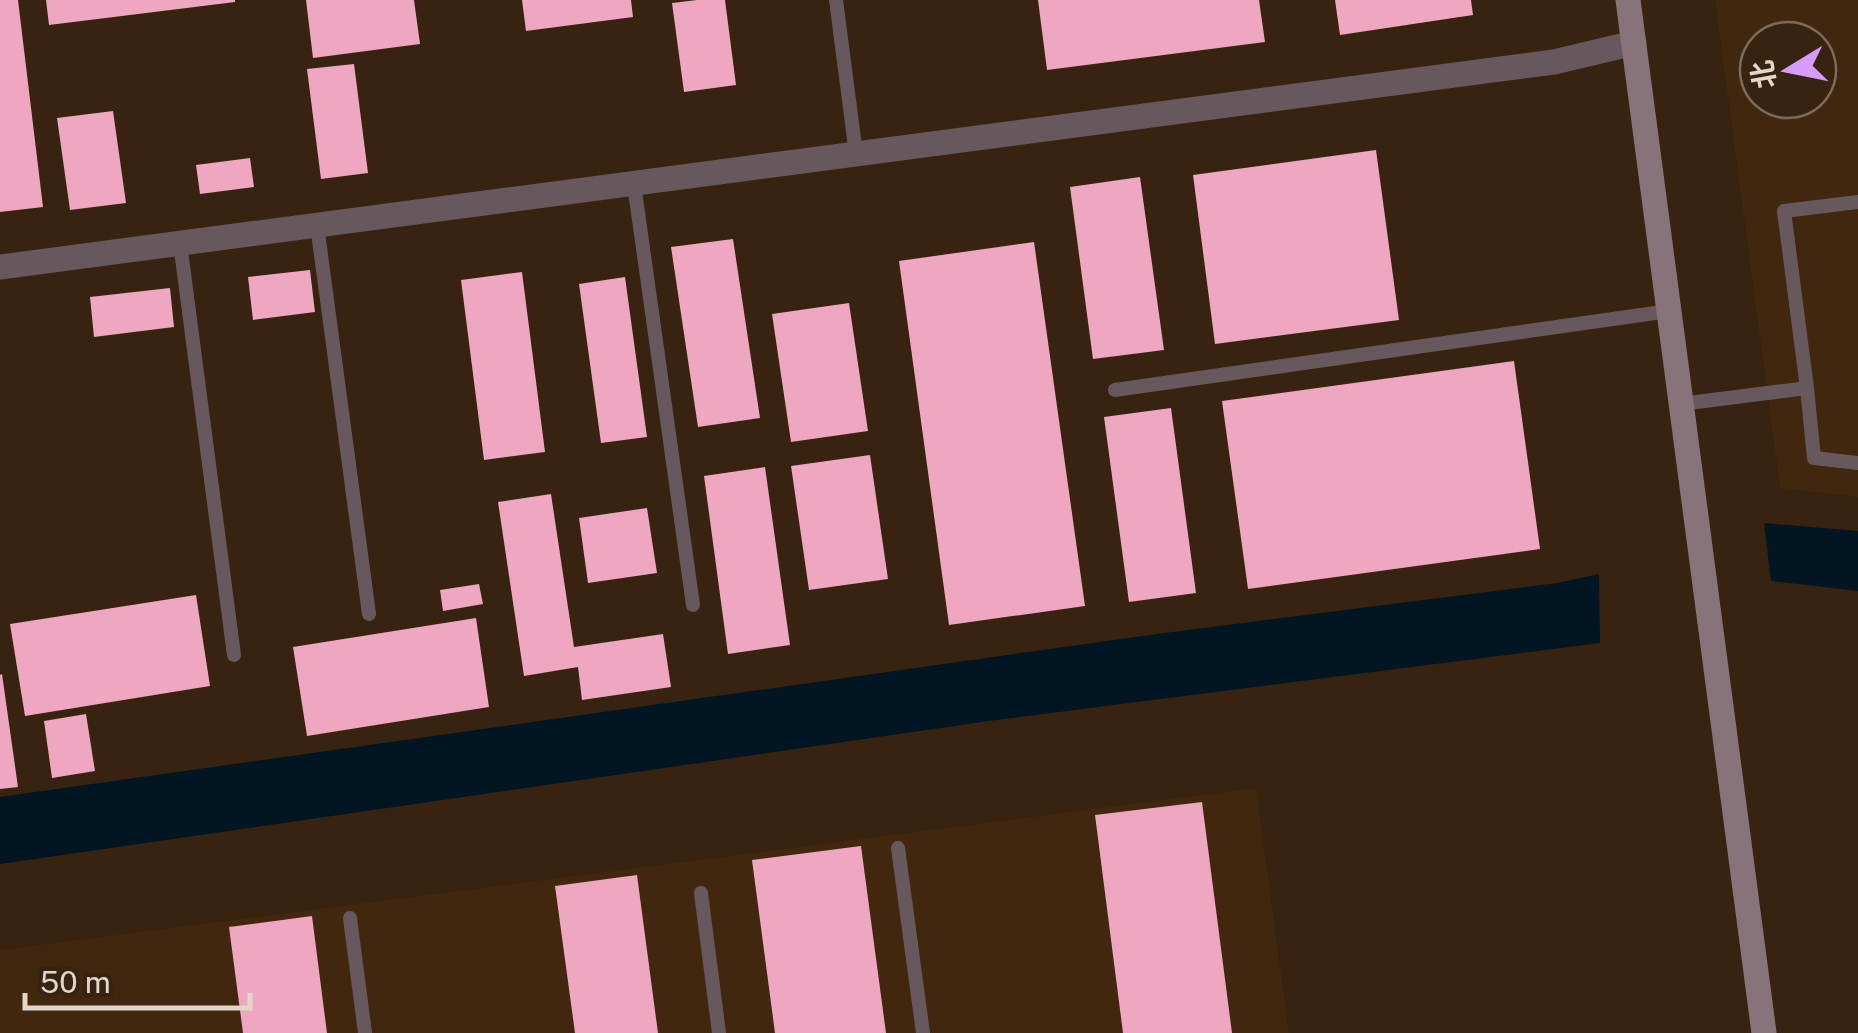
<svg xmlns="http://www.w3.org/2000/svg" width="1858" height="1033" viewBox="0 0 1858 1033" font-family="'Public Sans','Noto Sans SC',sans-serif">
	<rect width="100%" height="100%" fill="#372310"/>
	<path fill="#40270e" fill-rule="evenodd" d="M1715,0H1858V497L1780,488ZM1758,40H1818V100H1758Z
		M1256,788L1289,1033H0V950Z"/>
	<path fill="#021522" d="M1764,523L1858,531V591L1771,581Z
		M1599,574L1600,643L996,720L0,864V797L1157,634L1557,583Z"/>
	<path fill="#efa6c0" d="M0,0H18L43,207L0,212Z
		M46,0H235V2L49,25Z
		M306,0H414L420,44L313,58Z
		M522,0H631L633,17L526,31Z
		M697,0H725L736,85L684,92L672,3Z
		M1038,0H1259L1265,42L1047,70Z
		M1335,0H1471L1473,15L1340,35Z
		M354,64L368,173L321,179L307,69Z
		M113,111L126,203L70,210L57,118Z
		M1376,150L1399,320L1215,344L1193,175Z
		M250,158L254,187L200,194L196,165Z
		M1140,177L1164,350L1093,359L1070,187Z
		M733,239L760,418L698,427L671,247Z
		M1034,242L1085,606L949,625L899,261Z
		M310,270L315,312L253,320L248,277Z
		M522,272L545,452L484,460L461,280Z
		M625,277L647,437L601,443L579,284Z
		M170,288L174,327L94,337L90,297Z
		M849,303L868,431L791,442L772,314Z
		M1514,361L1540,549L1248,589L1222,401Z
		M1171,408L1196,593L1129,602L1104,417Z
		M870,455L888,579L809,590L791,466Z
		M765,467L790,645L728,654L704,476Z
		M551,494L574,647L663,634L671,687L582,700L578,667L524,676L498,502Z
		M647,508L657,573L588,583L579,518Z
		M479,584L483,604L443,611L440,590Z
		M196,595L210,686L25,716L10,624Z
		M476,618L489,707L307,736L293,647Z
		M2,674L18,787L0,789V675Z
		M86,714L95,771L52,778L44,721Z
		M1202,802L1232,1033H1123L1095,815Z
		M861,846L886,1033H775L752,860Z
		M637,875L658,1033H575L555,886Z
		M312,916L327,1033H243L229,927Z"/>
	<g fill="none" stroke-linecap="round" stroke-linejoin="round">
		<path stroke="#66585d" stroke-width="14" d="M836,0L856,154
			M634,184L693,605
			M317,225L369,614
			M180,243L234,655
			M1807,388L1814,458L1858,463
			M1115,390L1669,311
			M1681,404L1807,388L1784,211L1858,202
			M898,848L923,1033
			M701,893L719,1033
			M350,918L365,1033"/>
		<path stroke="#66585d" stroke-width="25" d="M0,267L1554,62L1634,43"/>
		<path stroke="#88737b" stroke-width="25" d="M1628,0L1764,1033"/>
	</g>
	<g transform="translate(1788 70) rotate(260)"><circle r="48" fill="#372310" stroke="#7c6b5a" stroke-width="2.5"/>
	<path d="M0-8L18 38L0 25L-18 38Z" fill="#d59cfb"/>
	<text y="-15" font-size="28" font-weight="bold" text-anchor="middle" fill="#e3d6ca">北</text>
	</g>
	<path d="M25 993v15h225v-15" fill="none" stroke="#e3d6ca" stroke-width="5"/>
	<text x="40" y="993" font-size="30" fill="#e3d6ca" stroke="#372310" stroke-width="8" paint-order="stroke">50 m</text>
</svg>
